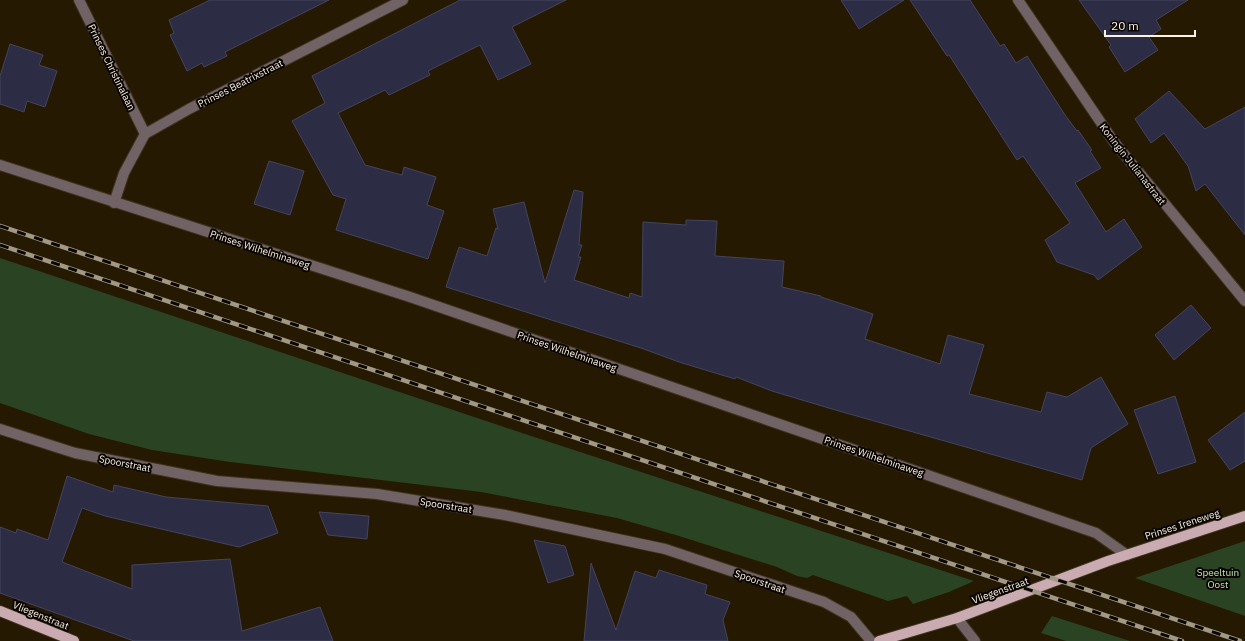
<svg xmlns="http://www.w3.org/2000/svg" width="1245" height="641" viewBox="0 0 1245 641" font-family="'IBM Plex Sans',sans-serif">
	<rect width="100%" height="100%" fill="#251902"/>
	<path fill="#2a4322" d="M0,258L516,431L974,581L949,592L913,604L907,596L888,601L813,575L807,578L797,576L777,567L679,536L617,518L481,492L230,462L152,450L89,434L0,403Z
		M1245,541V616L1135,578Z
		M1052,616L1130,641H1066L1041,633Z"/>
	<path fill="#2c2c44" stroke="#44445d" d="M210,0H329L225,52L227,56L204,67L202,63L187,71L170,35L174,33L169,20Z
		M460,0H566L512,27L531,64L498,80L480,45L428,71L430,75L389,95L385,90L338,113L365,165L402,175L404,167L436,177L427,205L444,211L428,259L336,230L346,199L333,195L292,121L325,103L312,76Z
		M841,0H904L859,29Z
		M910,0H970L1000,46L1004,44L1016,63L1027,56L1065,115L1077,131L1078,130L1092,150L1090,151L1101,168L1075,183L1106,232L1124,219L1142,247L1098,280L1094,275L1057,262L1045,240L1070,223L1023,156L1017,160L949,55L947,56Z
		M1079,0H1188L1156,20L1161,29L1149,37L1158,50L1125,72L1109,47L1111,45Z
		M10,44L43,55L39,65L57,71L45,107L27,101L24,112L0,104V76Z
		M1169,91L1205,129L1245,107V235L1205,184L1196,191L1188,166L1164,133L1151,143L1135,119Z
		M269,161L304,171L290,215L254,204Z
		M574,190L583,192L579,245H582L578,257H581L574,280L629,298L630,293L642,297L643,222L686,225V220L717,221L715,256L784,261L782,287L821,296V297L873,314L865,339L940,364L948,335L984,345L969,394L1041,412L1047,392L1067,397L1101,377L1128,424L1091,448L1082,480L832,409L772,391L736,377L735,379L679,362L641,348L446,287L459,247L487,256L496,228L498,229L493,209L524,202L545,283Z
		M1191,305L1211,328L1174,360L1155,335Z
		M1175,396L1196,462L1158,474L1134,410Z
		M1245,412V461L1230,470L1208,440Z
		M67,476L113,492L114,485L166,497L268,506L278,533L239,547L105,516L82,508L62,562L132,589V565L230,559L242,631L320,607L333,641H134L0,593V527L16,533L17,529L48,540Z
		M319,512L369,516L367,539L328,535Z
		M534,540L565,546L574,575L548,583Z
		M591,563L616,630L635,571L656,578L659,570L707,585L705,594L730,602L723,620L728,641H584Z"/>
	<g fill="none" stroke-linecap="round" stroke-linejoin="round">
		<defs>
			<path id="minor" d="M79,0L145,134
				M1018,0L1114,142L1245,301
				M0,165L410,297L1096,533L1127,555
				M114,203L124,173L145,134L189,109L403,0
				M0,429L75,453L217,481L377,494L505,515L665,549L824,602L851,617L871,641
				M957,618L975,641"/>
			<path id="major" d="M0,611L74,641
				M879,641L957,618L1108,561L1245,516"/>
		</defs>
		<use href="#minor" stroke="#3f331d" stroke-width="12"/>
		<use href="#major" stroke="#3f331d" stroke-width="12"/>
		<use href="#minor" stroke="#716265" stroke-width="10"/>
		<use href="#major" stroke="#c9abb1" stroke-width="10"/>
		<defs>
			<path id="rail" d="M0,226L1240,641
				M0,245L1182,641"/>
		</defs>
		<use href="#rail" stroke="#a29886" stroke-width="4.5"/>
		<use href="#rail" stroke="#0a0501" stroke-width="3" stroke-dasharray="9" stroke-linecap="butt"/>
	</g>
	<g text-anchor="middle" stroke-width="4" stroke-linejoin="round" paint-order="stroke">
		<g font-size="10" fill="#faf2e3" stroke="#0a0501">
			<text transform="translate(112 67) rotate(64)" y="4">Prinses Christinalaan</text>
			<text transform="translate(240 83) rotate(-27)" y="4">Prinses Beatrixstraat</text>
			<text transform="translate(1133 164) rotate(52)" y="4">Koningin Julianastraat</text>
			<text transform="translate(260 249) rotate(18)" y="4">Prinses Wilhelminaweg</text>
			<text transform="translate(567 351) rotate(19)" y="4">Prinses Wilhelminaweg</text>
			<text transform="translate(874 456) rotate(19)" y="4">Prinses Wilhelminaweg</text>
			<text transform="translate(125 463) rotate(11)" y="4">Spoorstraat</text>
			<text transform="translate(446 505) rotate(9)" y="4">Spoorstraat</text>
			<text transform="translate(1182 524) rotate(-18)" y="4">Prinses Ireneweg</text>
			<text transform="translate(760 581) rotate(19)" y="4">Spoorstraat</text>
			<text transform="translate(1000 590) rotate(-20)" y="4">Vliegenstraat</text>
			<text transform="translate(41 615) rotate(22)" y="4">Vliegenstraat</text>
		</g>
		<g font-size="10" fill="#bbe9ad" stroke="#0a0501">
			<text x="1218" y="576">Speeltuin<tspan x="1218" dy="12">Oost</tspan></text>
		</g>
	</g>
	<path d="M1105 30v6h90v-6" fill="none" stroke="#faf2e3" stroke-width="2"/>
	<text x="1111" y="30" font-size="12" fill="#faf2e3" stroke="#0a0501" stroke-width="3" paint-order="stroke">20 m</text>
</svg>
